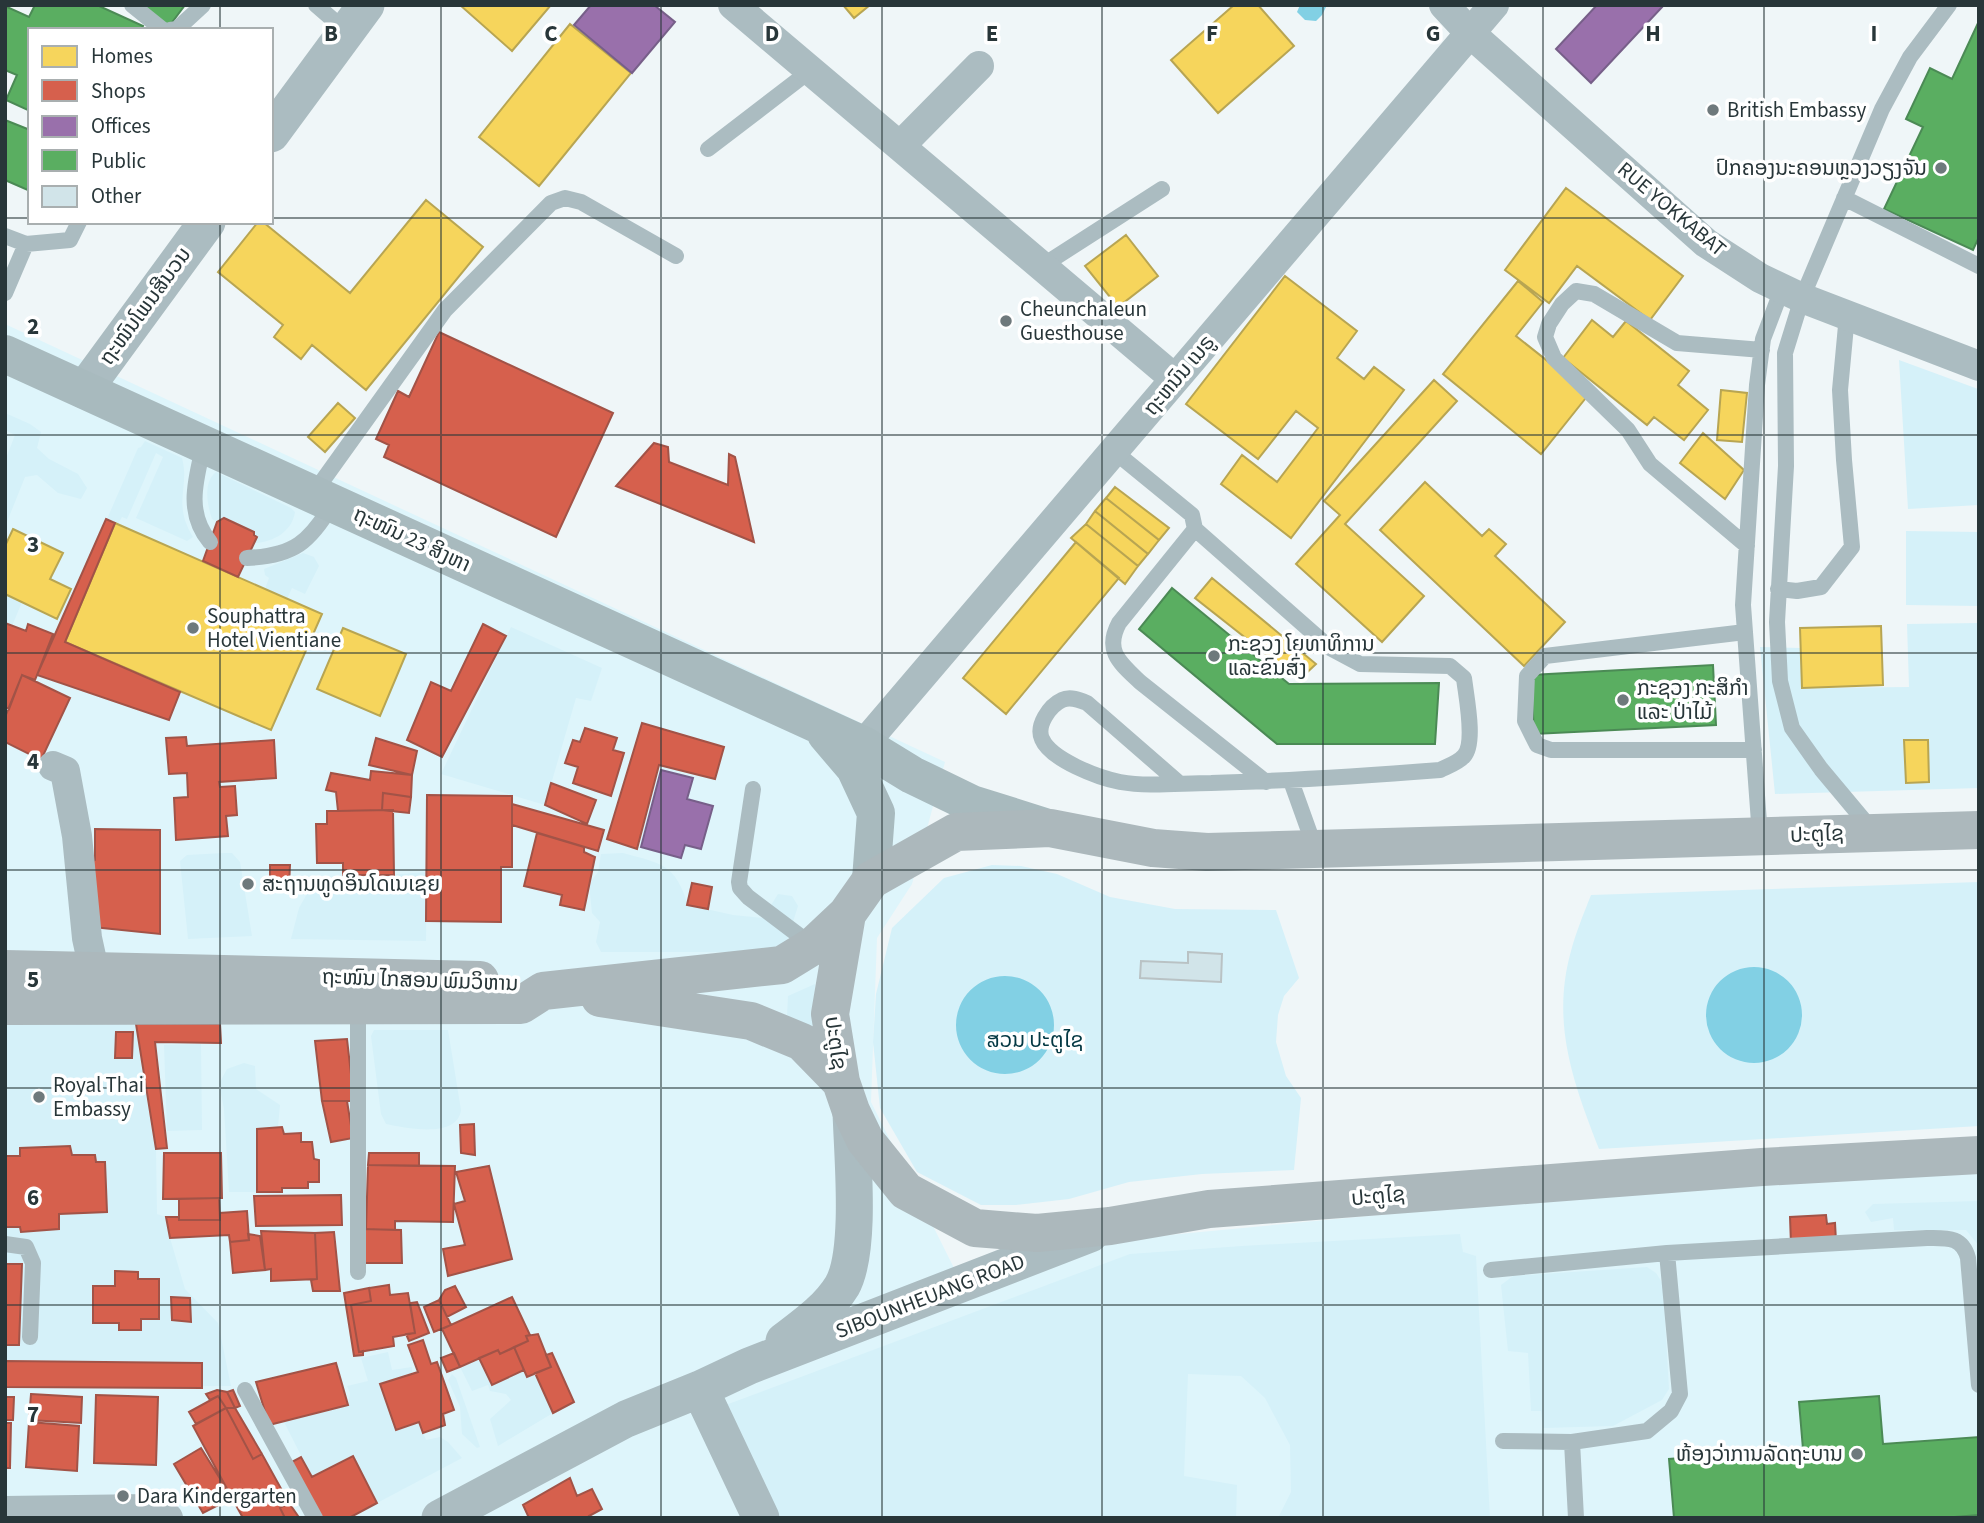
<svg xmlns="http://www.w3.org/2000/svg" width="1984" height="1523" viewBox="0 0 1984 1523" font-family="'Source Sans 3','Noto Sans Lao',sans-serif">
	<rect width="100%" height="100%" fill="#eff6f8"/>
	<path fill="#def5fb" d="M5,324L945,762L912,884L877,938L871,1102L962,1284L1116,1240L1979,1158V1518H5Z"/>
	<path fill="#d5f1f9" d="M1899,360L1978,389L1979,505L1908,509Z
		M5,413L30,424L41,432L37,448L49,459L78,474L87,488L81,499L58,493L37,475L25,477L5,527V461L15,435L5,430Z
		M145,441L182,458C190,487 172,503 193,537L187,541L136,518L163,457L156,453L127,519L122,517L118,524L107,519L138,448L141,447Z
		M216,472L291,508L295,512C292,532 273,542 255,543L257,537L254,535V531L224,518L217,522L212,519C207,504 203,482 216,472Z
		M1906,531L1979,532V606L1906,605Z
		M303,553L314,557L319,566L305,594L292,588L287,599L265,589L269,578L265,575L264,569Z
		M5,594L22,602L12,626L5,623Z
		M1979,623V788L1775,794L1760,647L1801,648L1803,688L1909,687L1907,624Z
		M511,627L602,668L591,701L576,698L545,805L441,774Z
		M224,853H232L240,862L252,936L188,939L180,861L187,855Z
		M623,853C663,864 675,864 688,905L733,915L763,918L778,894L792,896L798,906L787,941L767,952H601L596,942L600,922L592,913L589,884L598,872L601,854Z
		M992,865L1021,866L1057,874L1110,897L1175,909L1276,910L1299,978L1284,996L1278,1015L1276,1042L1286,1076L1301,1098L1294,1170L1202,1174L1129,1182L1069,1199L1016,1205H981L917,1172L880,1108L873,1042L876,994L892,928L944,878Z
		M427,872L426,941L291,939L299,908L308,892L323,880Z
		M1979,882V1126L1599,1149C1573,1082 1551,1023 1571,951C1576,932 1584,913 1591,895Z
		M815,984L813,1029L787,1016L788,996Z
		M5,1023L136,1024L156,1149L157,1214L166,1217L170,1238L185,1289L218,1323L231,1386L5,1387Z
		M374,1030H448L461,1110C457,1139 406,1128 386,1124L381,1114L371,1036Z
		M201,1044L202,1130L167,1131L164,1045Z
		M244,1063L255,1066L256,1089L280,1105L278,1127L257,1129V1192H229L224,1109L219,1084L227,1069Z
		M1979,1201V1246L1966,1230H1894L1893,1218L1871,1222L1865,1212L1873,1204Z
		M1460,1234L1463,1252L1476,1256L1490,1518H1278L1291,1492L1290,1445L1265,1398L1241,1376L1188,1374L1184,1476L1237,1485L1236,1518H776L723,1406L1130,1254L1242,1246Z
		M1647,1267L1656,1273L1663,1284L1669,1389L1662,1400L1613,1426L1543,1428L1541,1411H1531L1528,1353L1508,1351L1501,1285L1513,1276Z
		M388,1352L392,1370L412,1367V1373L380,1385L396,1430L419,1422L426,1440L440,1437L448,1442L462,1458L377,1503L353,1457L312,1477L284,1422L348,1405L350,1393L347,1386L368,1381L361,1358Z
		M479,1358L492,1384L524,1370L527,1377L535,1373L553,1413L498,1446L490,1419L511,1400L506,1394L490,1391L488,1385L472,1391L460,1367Z
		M452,1374L456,1378L480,1447L477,1448L462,1434L460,1407L448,1380Z"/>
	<path fill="#82d0e4" d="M1300,5H1327L1322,15L1316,21L1305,20L1297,12Z
		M1706 1015a48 48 0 1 1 96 0a48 48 0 1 1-96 0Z
		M956 1025a49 49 0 1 1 98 0a49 49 0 1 1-98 0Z"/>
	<path fill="#f6d55c" stroke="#b8a552" stroke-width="2" d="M460,5H551L512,51Z
		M843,5H870L854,18Z
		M1234,5H1258L1294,46L1218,113L1171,60Z
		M570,24L631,73L539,186L479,137Z
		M1566,188L1683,276L1650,320L1577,266L1549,303L1505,270Z
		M426,200L483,247L366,390L312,345L301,359L274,337L283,325L218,272L258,222H263L350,293Z
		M1126,235L1158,276L1118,307L1085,266Z
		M1285,276L1357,331L1337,358L1364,379L1374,367L1404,390L1291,538L1221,484L1242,455L1277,482L1318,428L1296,411L1258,459L1186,404Z
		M1518,281L1543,302L1516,336L1589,394L1541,454L1443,374Z
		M1592,320L1613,337L1626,321L1689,371L1678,385L1708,410L1684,440L1654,417L1647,425L1563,358Z
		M1434,380L1457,401L1345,524L1424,596L1382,642L1296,564L1340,515L1324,501Z
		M1721,390L1747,393L1742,442L1717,440Z
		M338,403L355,418L325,452L308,437Z
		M1703,433L1744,470L1725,499L1680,463Z
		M1425,482L1482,536L1489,529L1506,544L1495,556L1565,622L1524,666L1380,530Z
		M1115,487L1169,528L1159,540L1106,498Z
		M1106,498L1159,540L1148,554L1095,511Z
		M1095,511L1148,554L1138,566L1086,524Z
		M115,523L322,614L271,730L65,642Z
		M1086,524L1138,566L1125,584L1071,538Z
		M13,529L63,553L50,579L71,589L57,619L5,594V546Z
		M1076,542L1119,578L1006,714L963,678Z
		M1212,578L1316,664L1299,680L1195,598Z
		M1881,626L1883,685L1802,688L1800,628Z
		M343,628L406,654L380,716L317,689Z
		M1904,740H1928L1929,782L1906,783Z"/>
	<path fill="#d6604d" stroke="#a25347" stroke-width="2" d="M439,332L613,413L556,537L384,457L389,445L376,439L398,391L409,397Z
		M654,443L668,447L669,462L728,485L729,454L735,457L754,542L616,486Z
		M224,518L254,532V535L257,537L238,577L203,561L217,522Z
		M106,519L115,523L65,642L180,692L169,720L37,675Z
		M5,623L26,631L28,624L53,634L35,680L22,675L9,709L5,707Z
		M483,624L506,636L442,757L407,740L431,682L451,691Z
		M22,675L70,698L41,760L5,742V717Z
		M642,723L724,747L715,779L659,765L637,849L607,839Z
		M585,728L617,738L613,750L624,753L611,796L573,783L578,767L565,763L573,740L580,742Z
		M186,737L187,746L274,740L276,778L219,782L220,787L235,786L237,815L226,816L228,836L176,840L174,798L188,797L187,773L169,774L166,738Z
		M376,738L417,751L412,775L369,765Z
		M371,771L412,775L411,797L383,793L382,810L338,811L336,792L326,790L331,773L370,780Z
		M551,783L596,800L587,824L545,805Z
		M383,793L411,797L409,813L382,810Z
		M427,795L512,796V867H501V922L426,921Z
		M512,804L604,830L598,851L512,825Z
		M393,810L394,875H343V863H317L316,824H327V811Z
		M95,829L160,830V934L93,927L89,863L95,860Z
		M537,833L584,847V852L595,857L584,910L560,905L562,895L524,886Z
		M270,865H290L289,885H270Z
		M692,883L712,887L708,909L687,905Z
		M136,1024H220L221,1043L155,1042L167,1148L156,1149Z
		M116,1032H133L132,1058H115Z
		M347,1039L354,1101H322L315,1041Z
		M322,1101H347L353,1138L331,1142Z
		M474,1124L475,1155L461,1153L460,1125Z
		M282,1127L284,1134L301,1133V1142H312L314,1159L319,1160V1182H308V1188H282V1192H257V1129Z
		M70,1146L72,1155H95L96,1162H105L107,1212L59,1214V1229L21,1232L20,1227H5V1156H20V1148Z
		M164,1153H221L222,1198L163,1199Z
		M369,1153H419V1166L368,1165Z
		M368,1165L455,1166L453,1222L395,1221V1230L366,1229Z
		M489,1166L512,1259L448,1276L443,1249L465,1245L454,1204L465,1201L456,1172Z
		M341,1195L342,1225L256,1226L254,1196Z
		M219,1198L220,1220H179V1199Z
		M247,1211L249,1240L230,1242L229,1235L170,1238L166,1217H179V1220H220V1213Z
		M1826,1215L1827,1224L1835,1223L1836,1241L1791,1244L1790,1217Z
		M361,1229L401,1230L402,1263H362Z
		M261,1231L315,1233L317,1279L271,1281V1269L265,1270Z
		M334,1232L340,1291H313L311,1280L317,1279L315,1233Z
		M248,1234L260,1236L265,1270L233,1273L230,1242L249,1240Z
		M5,1264H22L19,1345H5Z
		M115,1271L138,1272V1279H159V1319H141V1330H119V1323H93V1286H115Z
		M389,1285L390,1295L408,1293L415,1333L393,1337L394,1346L359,1352L351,1305L371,1301L369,1288Z
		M455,1286L466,1307L447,1317L439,1300L445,1290Z
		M369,1288L371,1301L351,1305L359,1352L363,1351V1355L354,1356L344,1293Z
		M171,1297L190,1298L191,1322L172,1320Z
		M512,1297L530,1335L526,1336L528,1341L500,1354L498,1350L460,1367L442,1329Z
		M439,1300L451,1325L434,1332L424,1307Z
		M417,1302L429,1333L409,1341L406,1334L415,1333L410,1303Z
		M538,1334L551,1367L527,1377L514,1347L528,1341L526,1336Z
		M423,1340L431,1364L437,1362L454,1410L443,1414L445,1425L423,1433L419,1422L396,1430L380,1384L418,1372L408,1345Z
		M514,1347L524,1370L492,1385L479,1358L498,1350L500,1354Z
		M454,1353L460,1367L447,1372L441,1358Z
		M552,1353L574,1402L553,1413L535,1373L551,1367L546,1355Z
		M5,1361L202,1363V1388L5,1387Z
		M336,1363L348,1405L269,1425L256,1382Z
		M217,1390L227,1392L235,1408H226L218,1396L210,1400L206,1394Z
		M233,1390L240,1406L235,1408L227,1392Z
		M31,1394L82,1397L81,1423L29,1420Z
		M96,1395L158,1397L156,1465L94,1463Z
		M218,1396L226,1408L196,1424L189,1412Z
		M5,1397H14L13,1420H5Z
		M226,1408L253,1459L262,1454L289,1503L280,1508L285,1518H243L232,1498L193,1426Z
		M226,1408H235L262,1454L253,1459Z
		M29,1422L79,1426L77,1471L26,1467Z
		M5,1423H11L10,1468H5Z
		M201,1448L232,1498L203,1513L174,1464Z
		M353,1456L377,1503L349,1518H319L290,1463L301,1457L312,1477Z
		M570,1478L577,1496L592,1489L602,1509L589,1516L590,1518H529L523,1505Z
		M289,1503L298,1516L295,1518H285L280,1508Z"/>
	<path fill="#9970ab" stroke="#775f89" stroke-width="2" d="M591,5H654L675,22L632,73L574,25Z
		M1597,5H1664L1591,83L1556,49Z
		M661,770L693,778L687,799L713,806L701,849L685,845L681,858L641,847Z"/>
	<path fill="#5aae61" stroke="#4b8a55" stroke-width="2" d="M35,5H97L143,26L141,30H30V111L6,100L17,75L5,70V6L29,17Z
		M136,5H185L167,29Z
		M1979,21V237L1973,250L1884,209L1923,127L1906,119L1930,68L1952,79Z
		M5,120L30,130V191L5,180Z
		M1172,588L1289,684L1439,683L1435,744H1277L1139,629Z
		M1713,665L1716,725L1534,734L1531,675Z
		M1879,1396L1883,1444L1979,1437V1515L1942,1518H1674L1669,1459L1803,1449L1799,1402Z"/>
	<path fill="#d1e4e9" stroke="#b9c2c4" stroke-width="2" d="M1188,952L1222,954L1221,982L1140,978L1141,961L1188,963Z"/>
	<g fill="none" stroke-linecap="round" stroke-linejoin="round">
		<path stroke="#abbcc1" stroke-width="16" d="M132,5L163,30
			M316,5L346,31
			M170,30L177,29L203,5
			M708,149L811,70
			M1844,198L1979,266
			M5,236L26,244L70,240L79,222
			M1042,266L1162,189
			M5,293L26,244
			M204,444C196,479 185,512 210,542
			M1115,452L1192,515L1195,529L1119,623C1104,651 1120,663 1140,682L1266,782
			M313,494L445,310L551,203L565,198L581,202L676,256
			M1747,546L1650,464L1628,430L1554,358L1545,337L1549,324L1562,304L1576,291L1594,294L1677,343L1762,350
			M247,558C294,556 310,542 333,503
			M1778,589L1797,591L1821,587L1852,547L1844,460L1840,390L1847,315
			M1745,632L1545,656L1527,676L1525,721L1537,745L1551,750H1754
			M1291,781L1315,848
			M1179,783L1087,703C1080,700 1070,696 1062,700C1049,706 1036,726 1042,739C1051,760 1099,778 1120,782C1149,787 1181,783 1211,783C1287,781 1363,776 1440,770C1448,766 1458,763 1464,756C1476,743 1466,696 1464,678L1450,666L1360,664L1330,648L1195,529
			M753,789L739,882L740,888L748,897L813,946
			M1872,830L1821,769L1792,728L1780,681L1777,622L1786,466L1785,353L1802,298L1882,109L1910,57L1949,5
			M1760,836L1743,605L1757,385L1763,339L1782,289
			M5,1244L26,1247L33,1263L30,1337
			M1667,1253L1927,1238C1947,1238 1962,1236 1968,1258L1979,1385
			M1491,1270L1667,1253L1680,1394L1671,1411L1647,1431L1572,1442L1503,1441
			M358,1272V1005
			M245,1390L315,1518
			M1572,1442L1576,1518"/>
		<path stroke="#abbcc1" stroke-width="30" d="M733,5L1175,379
			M1444,5L1471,34L1706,243L1760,278L1802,298L1979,366
			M900,146L979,66
			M863,745L1494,5
			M53,766L65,771L77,836L87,938L94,970
			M5,1511L149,1509L168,1518"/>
		<path stroke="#abbcc1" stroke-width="37" d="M271,134L366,5
			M84,390L207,222
			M784,1341C805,1325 828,1309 842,1286C862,1251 852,1153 851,1111
			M700,1389L761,1518
			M440,1518L626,1419L700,1389L749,1366L1090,1234"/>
		<path stroke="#a8babe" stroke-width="38" d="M5,354L863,745L912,775L972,804L1045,827
			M826,734L855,768L876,813L871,880"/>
		<path stroke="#acb8bc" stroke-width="38" d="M1979,830L1207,852L1153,848L1050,828L956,832L871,880L847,914L830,1014L841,1082L851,1111L865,1140L906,1191L975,1228L1037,1233L1110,1226L1209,1209L1762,1167L1979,1155
			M5,969L480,980
			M600,998L751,1021L802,1042L841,1082
			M5,1006L521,1005L543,991L782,965L813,946L847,914"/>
	</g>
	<path fill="none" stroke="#283639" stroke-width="2" stroke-opacity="0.55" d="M220,5V30M441,5V1518M661,5V1518M882,5V1518M1102,5V1518M1323,5V1518M1543,5V1518M1764,5V1518M5,218H30M271,218H1979M220,222V1518M5,435H1979M5,653H1979M5,870H1979M5,1088H1979M5,1305H1979"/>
	<g fill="#6e797c" stroke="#fff" stroke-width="2.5">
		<circle cx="1713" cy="110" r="7"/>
		<circle cx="1941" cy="168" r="7"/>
		<circle cx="1006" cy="321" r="7"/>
		<circle cx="193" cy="628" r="7"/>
		<circle cx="1214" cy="656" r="7"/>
		<circle cx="1623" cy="700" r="7"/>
		<circle cx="248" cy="884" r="7"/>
		<circle cx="39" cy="1097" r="7"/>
		<circle cx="1857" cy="1454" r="7"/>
		<circle cx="123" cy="1496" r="7"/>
	</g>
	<g text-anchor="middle" stroke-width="7" stroke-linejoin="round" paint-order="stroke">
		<g font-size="21" fill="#283639" stroke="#fff" text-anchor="start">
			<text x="1727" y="117">British Embassy</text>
			<text x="1927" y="175" text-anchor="end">ປົກຄອງນະຄອນຫຼວງວຽງຈັນ</text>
			<text x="1020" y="316">Cheunchaleun<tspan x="1020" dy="24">Guesthouse</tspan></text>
			<text x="207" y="623">Souphattra<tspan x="207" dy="24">Hotel Vientiane</tspan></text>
			<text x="1228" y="651">ກະຊວງ ໂຍທາທິການ<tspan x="1228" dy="24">ແລະຂົນສົ່ງ</tspan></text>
			<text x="1637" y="695">ກະຊວງ ກະສິກຳ<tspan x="1637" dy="24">ແລະ ປ່າໄມ້</tspan></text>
			<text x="262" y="891">ສະຖານທູດອິນໂດເນເຊຍ</text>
			<text x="53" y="1092">Royal Thai<tspan x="53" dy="24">Embassy</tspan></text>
			<text x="1843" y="1461" text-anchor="end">ຫ້ອງວ່າການລັດຖະບານ</text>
			<text x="137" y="1503">Dara Kindergarten</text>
		</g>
		<g font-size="21" fill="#283639" stroke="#fff">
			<text transform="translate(1672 209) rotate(40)" y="7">RUE YOKKABAT</text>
			<text transform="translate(145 306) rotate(-54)" y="7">ຖະໜົນໂພນສີນວນ</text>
			<text transform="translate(1179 375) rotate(-50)" y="7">ຖະຫນົນ ເນຣູ</text>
			<text transform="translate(412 539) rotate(25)" y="7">ຖະໜົນ 23 ສິງຫາ</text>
			<text transform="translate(1817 834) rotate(-2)" y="7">ປະຕູໄຊ</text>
			<text transform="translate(420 980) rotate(2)" y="7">ຖະໜົນ ໄກສອນ ພົມວິຫານ</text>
			<text transform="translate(836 1043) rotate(82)" y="7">ປະຕູໄຊ</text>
			<text transform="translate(1378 1196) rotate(-5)" y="7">ປະຕູໄຊ</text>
			<text transform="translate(930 1296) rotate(-21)" y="7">SIBOUNHEUANG ROAD</text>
		</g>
		<g font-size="21" fill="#033843" stroke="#fff">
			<text x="1035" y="1047">ສວນ ປະຕູໄຊ</text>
		</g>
	</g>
	<g font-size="23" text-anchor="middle" font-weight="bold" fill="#283639" stroke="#fff" stroke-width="7" stroke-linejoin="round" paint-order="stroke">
		<text x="331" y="41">B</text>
		<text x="551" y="41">C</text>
		<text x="772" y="41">D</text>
		<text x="992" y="41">E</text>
		<text x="1212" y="41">F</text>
		<text x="1433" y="41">G</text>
		<text x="1653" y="41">H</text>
		<text x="1874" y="41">I</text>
		<text x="33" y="334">2</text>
		<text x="33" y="552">3</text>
		<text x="33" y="769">4</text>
		<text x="33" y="987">5</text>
		<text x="33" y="1205">6</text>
		<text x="33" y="1422">7</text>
	</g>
	<rect width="1984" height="1523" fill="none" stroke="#283639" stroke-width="14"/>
	<rect x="28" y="28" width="245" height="196" fill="#ffffff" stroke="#a9afb0" stroke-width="2"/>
	<rect x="42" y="46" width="35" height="21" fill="#f6d55c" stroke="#a9afb0" stroke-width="2"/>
	<text x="91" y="63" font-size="21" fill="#283639">Homes</text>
	<rect x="42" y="80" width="35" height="21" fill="#d6604d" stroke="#a9afb0" stroke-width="2"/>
	<text x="91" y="98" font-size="21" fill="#283639">Shops</text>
	<rect x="42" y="116" width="35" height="21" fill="#9970ab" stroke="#a9afb0" stroke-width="2"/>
	<text x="91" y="133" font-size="21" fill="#283639">Offices</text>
	<rect x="42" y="150" width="35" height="21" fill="#5aae61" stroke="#a9afb0" stroke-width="2"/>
	<text x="91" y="168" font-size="21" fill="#283639">Public</text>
	<rect x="42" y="186" width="35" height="21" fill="#d1e4e9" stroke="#a9afb0" stroke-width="2"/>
	<text x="91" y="203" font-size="21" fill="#283639">Other</text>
</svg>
